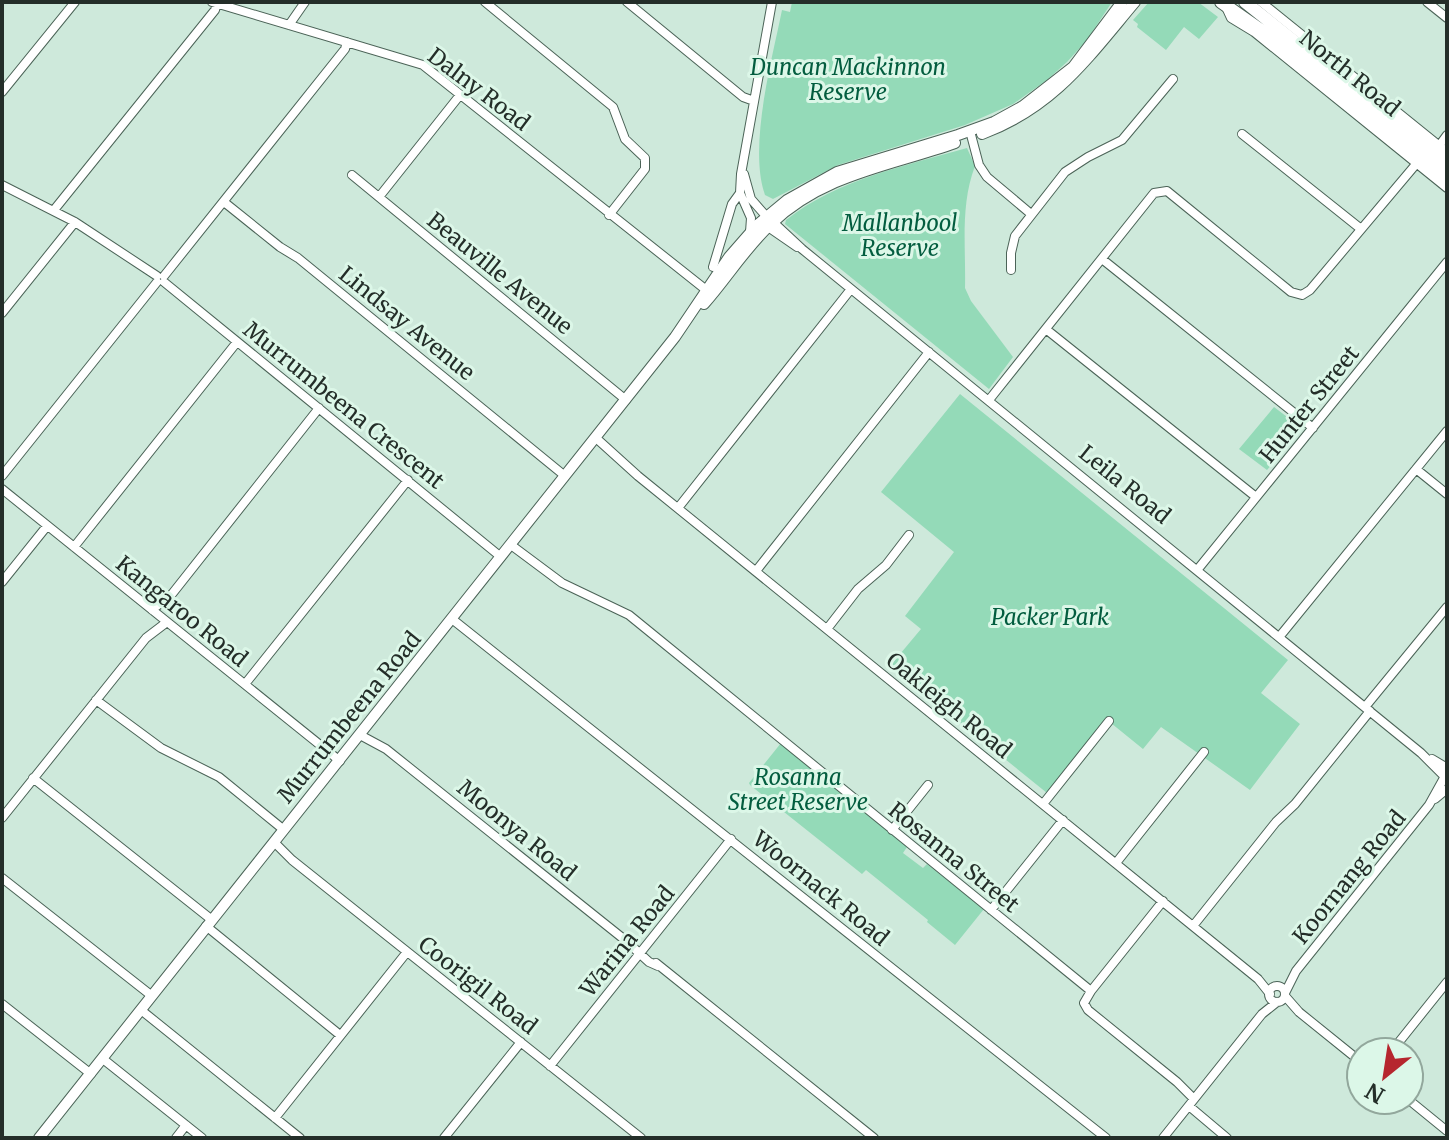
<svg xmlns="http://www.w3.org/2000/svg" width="1449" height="1140" viewBox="0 0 1449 1140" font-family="Merriweather,serif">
	<rect width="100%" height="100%" fill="#cee9db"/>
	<path fill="#94dab8" d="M792,2H1112L1087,40L1067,62L1047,80L1013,104L965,125L838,165L773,199L765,195C748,147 772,60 782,10L790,12Z
		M1149,2H1198L1218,17L1199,39L1184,27L1166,50L1137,27L1138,24L1133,20Z
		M967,148L975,166C960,205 966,248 965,288L971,301L1013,357L989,389L785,224L786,220C838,179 905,166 967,148Z
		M960,394L1288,660L1261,693L1300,724L1250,790L1161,727L1143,749L1106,719L1047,793L890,666L921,629L905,616L954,552L881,492Z
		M1274,407L1299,426V433L1267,470L1239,449Z
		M781,743L907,847L903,853L923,868L927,864L984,909L955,945L927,922L928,920L866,870L862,874L750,785L749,783Z"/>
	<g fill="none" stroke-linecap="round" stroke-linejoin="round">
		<defs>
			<path id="minor" d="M212,2L423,65L710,293
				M485,2L613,107L625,139L645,158V169L609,215
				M627,2L743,97L754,101
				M1261,2L1447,152
				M1427,2L1447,18
				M1225,5L1231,18L1254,32
				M1250,22L1254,32L1447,188
				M289,25L305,2
				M2,92L75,2
				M970,131L979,165L987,177L1031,214
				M1242,134L1361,229
				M1436,150L1447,135
				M744,174L751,199L766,216
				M352,175L626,400
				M2,185L75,222L157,276
				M740,193L751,218L750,232
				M379,197L460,95
				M224,202L280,247L298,258L565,476
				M54,210L215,10L217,3
				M773,222L802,249L1421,753L1444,776
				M768,227L797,247
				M1102,259L1313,428
				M713,267L732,204L740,193L741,174L772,2
				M1011,270V253L1015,236L1065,172L1088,157L1122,140L1173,79
				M164,276L345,49L347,42
				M164,282L501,557
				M2,313L75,222
				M1047,330L1256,497
				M989,400L1154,193L1167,191L1291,292L1302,295L1310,290L1417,163
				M596,438L638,476L1258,979L1270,994
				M1416,469L1447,494
				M2,476L157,282
				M2,489L340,761
				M678,508L851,289
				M511,545L562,583L629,615L1091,991L1084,1003L1088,1010L1177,1082L1194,1099
				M74,547L237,342
				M1198,569L1447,262
				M756,571L929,352
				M2,582L47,526
				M152,610L172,594L319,408
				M452,619L1106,1138
				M827,629L858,589L886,565L909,535
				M1280,636L1447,431
				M245,684L408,480
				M96,700L161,748L219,777L284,830
				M1365,707L1447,607
				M360,735L386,749L625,940L649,962L658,966
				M1432,759L1447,768
				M33,778L212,920
				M1435,799L1447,789
				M1043,804L1109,721
				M2,818L146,638L167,622
				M892,830L928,785
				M274,842L292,860L641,1138
				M1116,863L1204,752
				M2,878L152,996
				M991,910L1063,820
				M206,926L340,1035
				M1193,926L1276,822L1295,804L1370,711
				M656,963L874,1138
				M1269 994a8 8 0 1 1 16 0a8 8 0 1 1-16 0Z
				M1091,991L1163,901
				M1285,993L1296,971L1429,805L1444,778
				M1285,996L1299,1012L1361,1062
				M2,1004L91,1074
				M141,1010L300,1138
				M1391,1052L1447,982
				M103,1059L202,1138
				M550,1066L731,839
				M1409,1100L1447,1131
				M1189,1106L1227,1138
				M275,1118L407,952
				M176,1138L186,1125
				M444,1138L521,1042
				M1163,1138L1262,1014L1277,1002"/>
			<path id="major" d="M982,134C1054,107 1087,59 1135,2
				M704,304C727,278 746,247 771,224C823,174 890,166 955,143
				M39,1138L675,337L729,257L757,225L787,200L837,172L958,135L994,122L1023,106L1073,67L1122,2"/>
			<path id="highway" d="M1221,2L1278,42L1447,177
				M1245,2L1447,163"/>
		</defs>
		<use href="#minor" stroke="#4b6357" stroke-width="10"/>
		<use href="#major" stroke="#4b6357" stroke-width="12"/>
		<use href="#highway" stroke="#4b6357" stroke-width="14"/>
		<use href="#minor" stroke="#fff" stroke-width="8"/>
		<use href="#major" stroke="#fff" stroke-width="10"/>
		<use href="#highway" stroke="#fff" stroke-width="12"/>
	</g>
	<g text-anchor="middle" stroke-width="6" stroke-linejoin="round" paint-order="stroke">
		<g font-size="22" font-style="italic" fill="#035d3f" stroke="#dcf7e8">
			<text x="848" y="75">Duncan Mackinnon<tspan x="848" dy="25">Reserve</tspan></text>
			<text x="900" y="231">Mallanbool<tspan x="900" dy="25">Reserve</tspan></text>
			<text x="1050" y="625">Packer Park</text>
			<text x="798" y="785">Rosanna<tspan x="798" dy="25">Street Reserve</tspan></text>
		</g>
		<g font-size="22" fill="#242e29" stroke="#dcf7e8">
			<text transform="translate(1350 73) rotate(39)" y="8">North Road</text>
			<text transform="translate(479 89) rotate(37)" y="8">Dalny Road</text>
			<text transform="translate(500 273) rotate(39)" y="8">Beauville Avenue</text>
			<text transform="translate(407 323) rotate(39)" y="8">Lindsay Avenue</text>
			<text transform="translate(1309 404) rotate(-51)" y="8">Hunter Street</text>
			<text transform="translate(344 405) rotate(39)" y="8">Murrumbeena Crescent</text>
			<text transform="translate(1125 484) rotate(39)" y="8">Leila Road</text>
			<text transform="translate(182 611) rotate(39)" y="8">Kangaroo Road</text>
			<text transform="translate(949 705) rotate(39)" y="8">Oakleigh Road</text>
			<text transform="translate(349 717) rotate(-51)" y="8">Murrumbeena Road</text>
			<text transform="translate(517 830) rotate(39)" y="8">Moonya Road</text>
			<text transform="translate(954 857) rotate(39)" y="8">Rosanna Street</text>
			<text transform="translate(1349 877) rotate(-51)" y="8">Koornang Road</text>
			<text transform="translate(821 888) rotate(39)" y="8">Woornack Road</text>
			<text transform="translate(627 941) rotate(-51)" y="8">Warina Road</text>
			<text transform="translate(478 985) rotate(38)" y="8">Coorigil Road</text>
		</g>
	</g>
	<rect width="1449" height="1140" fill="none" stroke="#242e29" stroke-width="8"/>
	<g transform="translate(1385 1076) rotate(210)"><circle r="38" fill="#dcf7e8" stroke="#92a79c" stroke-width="2"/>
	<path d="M0-6L14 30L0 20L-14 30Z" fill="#b6262e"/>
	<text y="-12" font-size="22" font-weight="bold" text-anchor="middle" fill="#242e29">N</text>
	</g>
</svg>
